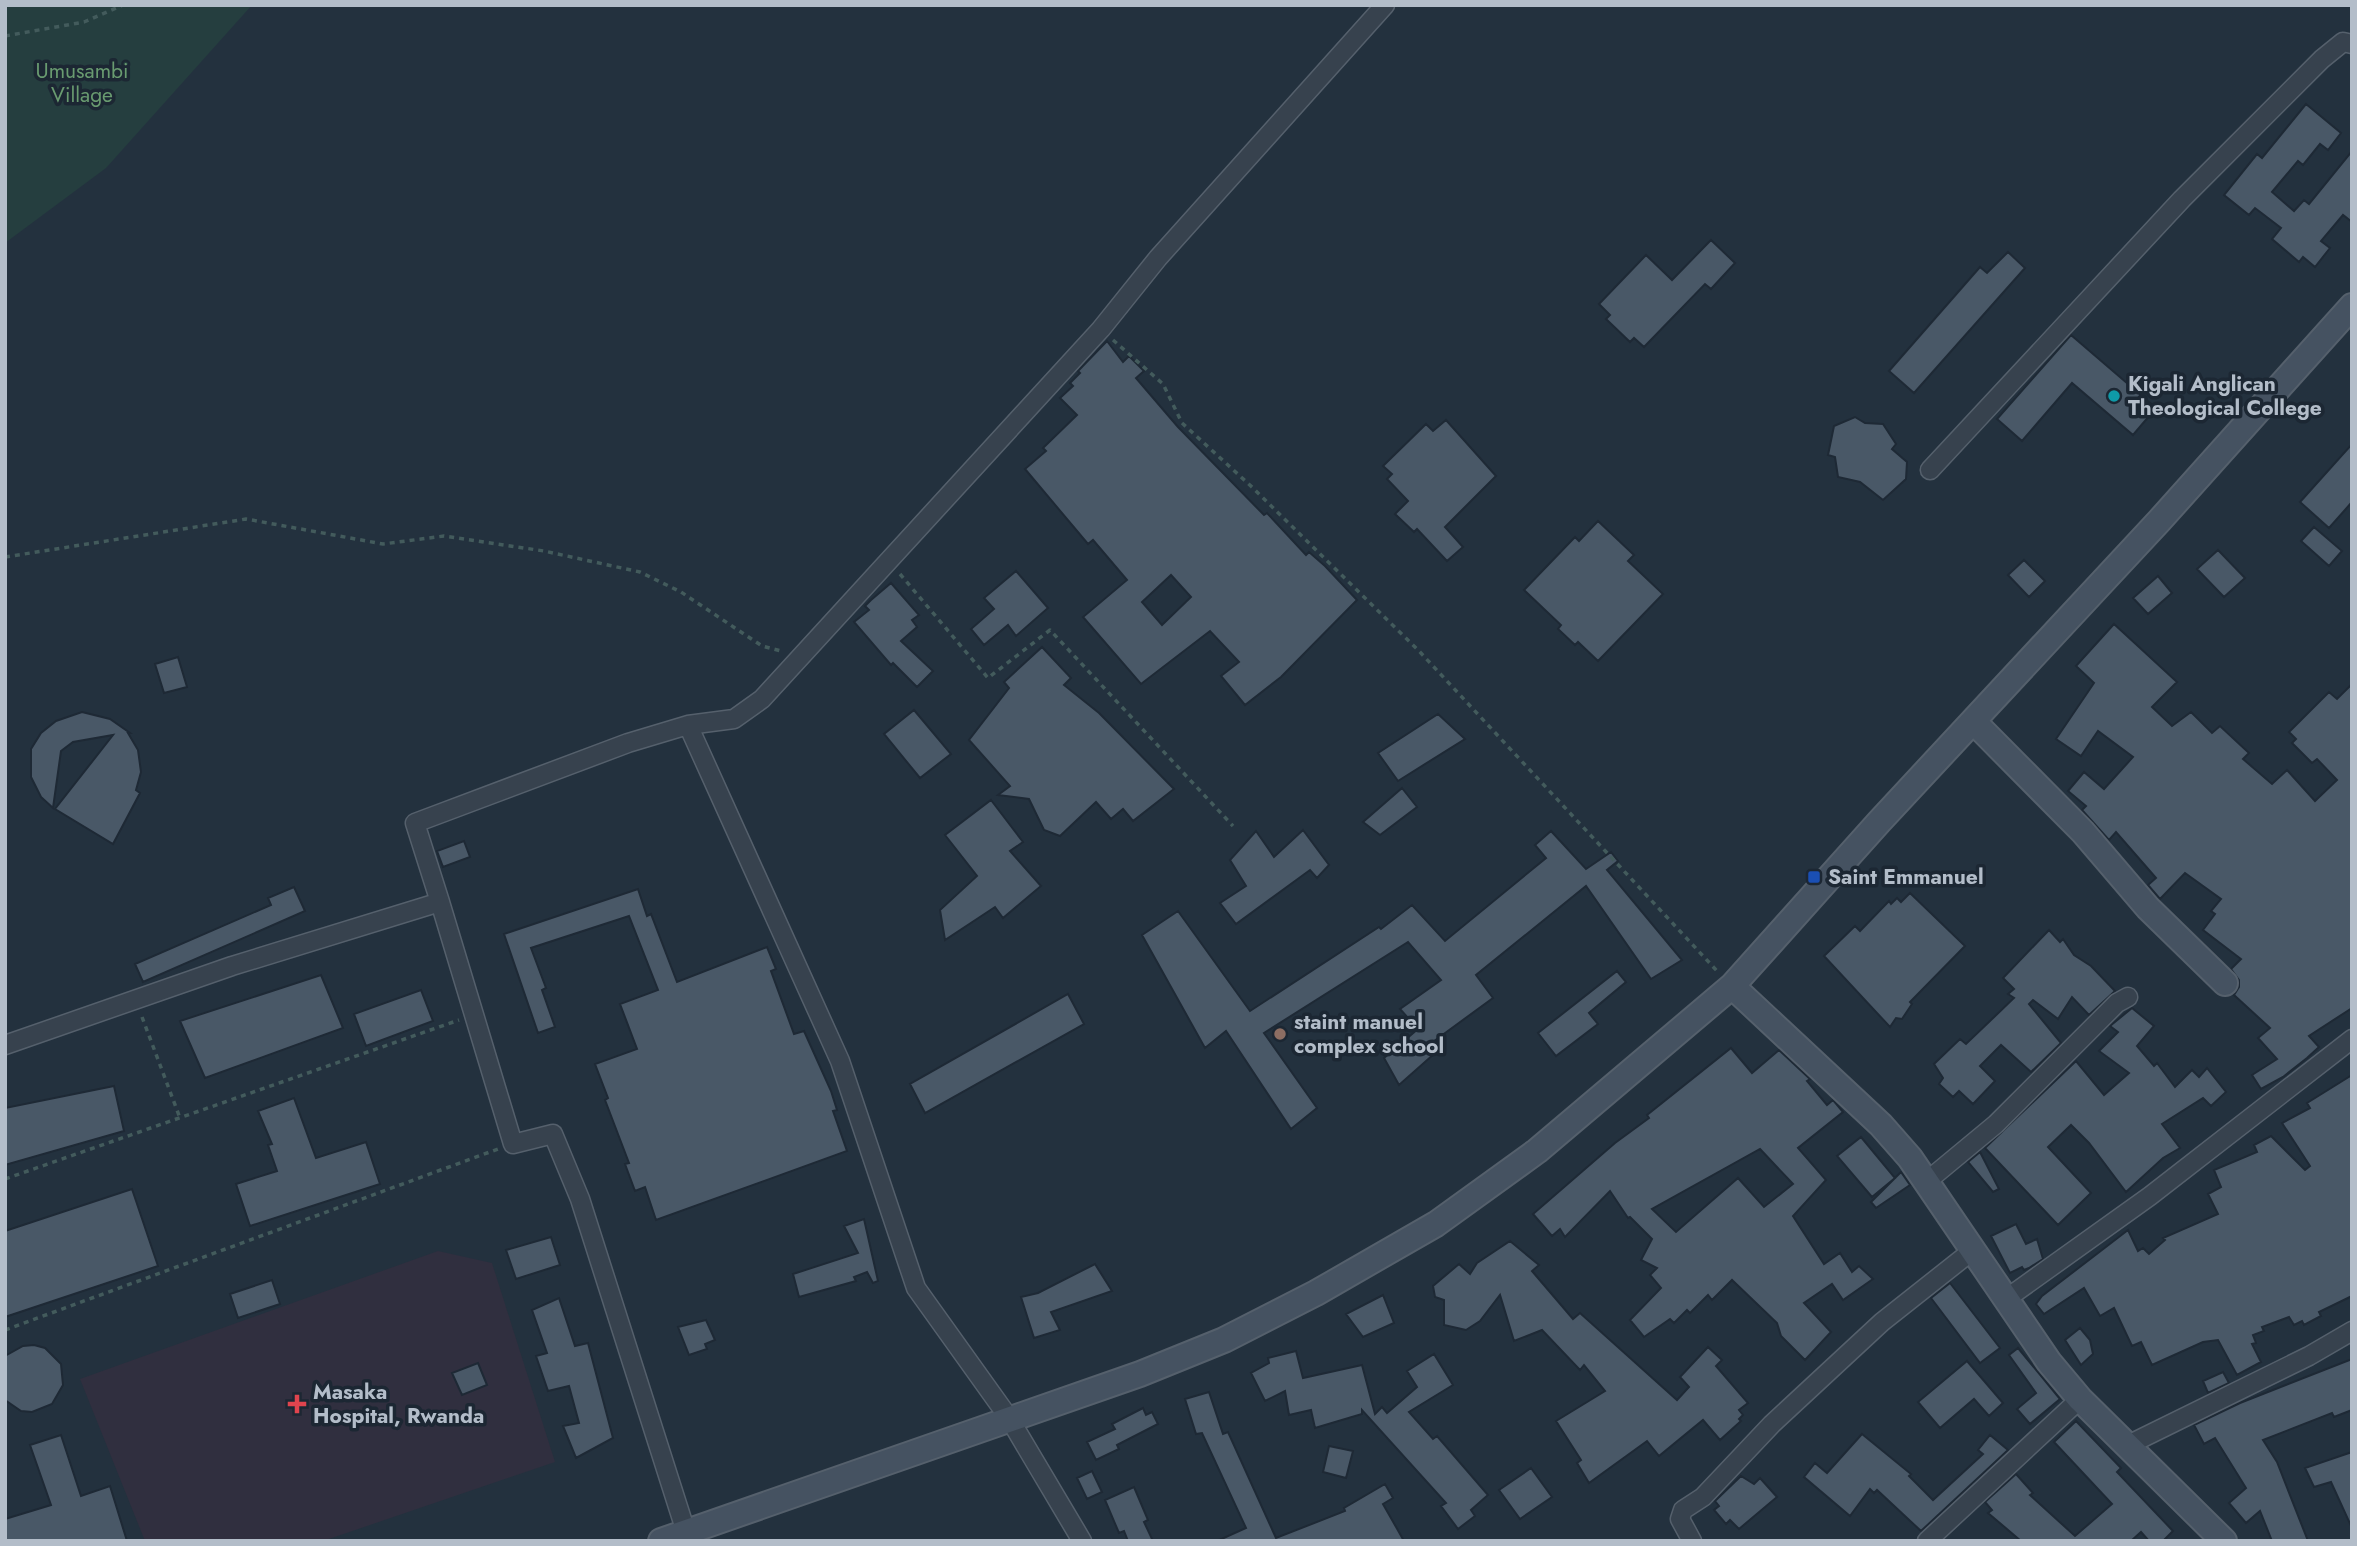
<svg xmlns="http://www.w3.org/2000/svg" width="2357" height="1546" viewBox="0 0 2357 1546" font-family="Jost,sans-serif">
	<rect width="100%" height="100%" fill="#23313e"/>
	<path fill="#302f3f" d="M438,1251L492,1263L555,1462L323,1541H145L80,1379Z"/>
	<path fill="#253e3f" d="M5,5H252L106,168L5,243Z"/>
	<path fill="#495867" stroke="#1e2935" stroke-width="2" fill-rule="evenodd" d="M2306,104L2341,133L2328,150L2320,144L2303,165L2298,161L2272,192L2294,211L2304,200L2309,204L2352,151V222L2343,215L2321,241L2330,248L2315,267L2303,257L2299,262L2272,239L2281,228L2255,208L2249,215L2224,195L2257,154L2262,158Z
		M1711,240L1735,263L1711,289L1705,284L1644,347L1634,338L1630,342L1606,319L1610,315L1599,304L1646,255L1672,280Z
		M2008,252L2025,268L1914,393L1889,371L1980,267L1987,273Z
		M2071,335L2156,408L2133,435L2072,383L2022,441L1997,419Z
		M1107,341L1123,362L1129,356L1144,371L1136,378L1178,427L1264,515L1267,513L1306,555L1309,552L1325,566L1357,600L1281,677L1245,705L1221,676L1239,662L1210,631L1141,684L1083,617L1127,580L1093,540L1088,544L1025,469L1046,451L1043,448L1077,415L1060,398L1073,386L1070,383L1080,373L1078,371ZM1171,575L1191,597L1162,625L1142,602Z
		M1855,417L1865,423L1883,424L1896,444L1892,449L1907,462L1906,479L1883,500L1860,482L1838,477L1835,457L1828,455L1834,426Z
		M1446,420L1496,476L1445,527L1463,547L1447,561L1417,529L1414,532L1395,514L1408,501L1387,479L1392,474L1383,466L1426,424L1433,431Z
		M2352,444V502L2329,528L2300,502Z
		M1598,521L1634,555L1628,561L1663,594L1598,661L1578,642L1575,645L1558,629L1561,625L1524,590L1575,537L1579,541Z
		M2314,527L2342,551L2329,566L2301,541Z
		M2218,550L2245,578L2224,597L2197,569Z
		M2024,560L2045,581L2029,597L2008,575Z
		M1016,571L1048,608L1016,636L1008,625L984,645L971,629L994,609L984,598Z
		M2158,576L2172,593L2148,614L2133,598Z
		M891,583L919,615L912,620L917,627L901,641L933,671L917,687L893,663L891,665L854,622L869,610L865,606L871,600Z
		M2114,624L2177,682L2152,707L2172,726L2191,712L2212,733L2220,726L2249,753L2243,759L2272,784L2287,770L2315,801L2337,780L2317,759L2312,763L2292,743L2296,739L2289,732L2329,692L2337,699L2352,684V1008L2309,1036L2319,1047L2307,1058L2283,1077L2261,1089L2252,1075L2277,1059L2258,1038L2270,1028L2234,995L2239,987V980L2231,969L2241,959L2203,930L2215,914L2211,911L2221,899L2185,873L2160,899L2148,885L2156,878L2116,832L2109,840L2082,810L2086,806L2068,791L2084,772L2104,789L2133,757L2098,731L2081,756L2056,739L2094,683L2076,666Z
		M1042,647L1071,678L1064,685L1099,713L1174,789L1133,821L1123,809L1111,819L1096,802L1060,836L1044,830L1029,799L998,795L1010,786L969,740L1009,688L1004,682Z
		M178,657L187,687L164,693L155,664Z
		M914,710L951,754L920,778L884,734Z
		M82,712L110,719L130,733H128L138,750L141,772L136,790L140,793L113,844L55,809L113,735L73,742L61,751L53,808L41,797L31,777V749L41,733L56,721Z
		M1438,714L1465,739L1398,781L1378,753Z
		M1402,788L1417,807L1380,835L1363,822Z
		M991,800L1023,842L1010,851L1041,886L1003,918L995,907L945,940L940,910L977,876L945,835Z
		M1303,830L1329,865L1317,878L1310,870L1236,924L1220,903L1246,886L1230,860L1256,831L1274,857Z
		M1551,831L1586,869L1611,852L1618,861L1607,870L1682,960L1651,979L1586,886L1476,975L1493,998L1426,1047L1434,1054L1399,1085L1384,1058L1418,1029L1400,1009L1441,980L1408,942L1264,1033L1317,1108L1291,1129L1226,1031L1205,1048L1142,935L1178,911L1250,1011L1379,927L1381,929L1412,905L1445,941L1546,858L1535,845Z
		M464,841L470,857L443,867L437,851Z
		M294,887L305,911L143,982L135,964L271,905L268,898Z
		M638,889L647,916L651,914L677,982L767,947L776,969L771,971L794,1034L804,1031L831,1091L837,1110L833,1111L847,1151L656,1220L645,1187L635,1191L625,1164L629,1163L605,1100L608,1098L595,1064L637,1049L620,1004L658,990L629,916L531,948L546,988L542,990L555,1027L538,1033L504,934Z
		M1910,893L1965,946L1910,1002L1912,1004L1902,1019L1896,1018L1890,1027L1824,956L1855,926L1860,931L1889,901L1891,904L1897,898L1901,902Z
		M2049,930L2060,942L2063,939L2074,955L2091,966L2115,991L2089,1015L2072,997L2058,1019L2033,1000L2029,1004L2061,1043L2031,1072L2001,1045L1980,1066L1995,1081L1973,1104L1959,1091L1953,1097L1939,1084L1943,1078L1934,1064L1960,1039L1966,1044L2014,998L2008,994L2014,989L2003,978Z
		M1617,971L1626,982L1589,1013L1598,1024L1556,1056L1538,1033Z
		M321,975L343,1028L205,1078L180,1021Z
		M421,990L433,1021L366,1046L354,1014Z
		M1068,994L1084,1024L925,1113L910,1084Z
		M2132,1008L2154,1026L2137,1046L2154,1066L2157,1063L2175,1087L2192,1070L2199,1077L2207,1068L2226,1092L2211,1106L2203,1098L2162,1124L2180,1148L2163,1158L2126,1192L2089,1143L2071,1125L2048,1147L2091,1193L2058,1225L1985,1148L2076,1061L2104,1095L2129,1073L2099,1051L2118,1032L2110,1026Z
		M1731,1048L1752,1073L1779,1050L1810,1079L1807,1081L1827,1105L1833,1100L1843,1112L1798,1148L1826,1180L1793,1216L1824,1264L1840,1253L1852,1272L1859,1266L1873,1279L1843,1300L1832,1284L1804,1303L1831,1332L1805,1360L1781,1336L1777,1323L1732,1280L1712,1300L1708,1295L1690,1313L1687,1310L1674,1323L1670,1319L1644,1337L1630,1320L1661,1288L1650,1275L1657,1268L1641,1260L1652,1239L1630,1217L1628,1218L1610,1191L1565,1237L1560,1229L1552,1236L1533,1214L1615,1143L1649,1118L1647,1115ZM1760,1149L1793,1184L1764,1207L1738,1178L1676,1232L1652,1209Z
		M2352,1075V1296L2319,1312L2321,1316L2304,1325L2302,1321L2294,1325L2289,1317L2262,1327L2264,1331L2253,1335L2256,1343L2252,1344L2261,1362L2237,1375L2218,1340L2203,1342L2152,1365L2141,1342L2132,1346L2114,1308L2100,1316L2084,1288L2044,1314L2036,1304L2042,1296L2128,1230L2138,1251L2143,1248L2149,1254L2165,1240L2163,1238L2218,1214L2208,1194L2221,1187L2214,1170L2257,1152L2254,1145L2271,1136L2305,1170L2310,1166L2282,1123L2310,1108L2307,1103Z
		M114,1086L124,1131L5,1165V1108Z
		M294,1098L316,1158L366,1142L380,1184L250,1226L236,1184L277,1171L268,1145L272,1144L258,1111Z
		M1861,1137L1895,1178L1872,1197L1837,1156Z
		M1980,1152L1999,1189L1993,1192L1968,1162Z
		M1901,1172L1910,1185L1876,1208L1871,1202Z
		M132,1189L158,1266L5,1317V1231Z
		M864,1219L878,1281L873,1283L867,1272L854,1277L856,1281L799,1297L793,1274L858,1253L844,1226Z
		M2016,1224L2026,1244L2037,1239L2043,1259L2029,1268L2024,1270L2022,1267L2010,1273L1991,1236Z
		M551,1237L560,1265L516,1279L506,1250Z
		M1510,1241L1539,1265L1532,1271L1573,1319L1580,1313L1677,1400L1689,1387L1680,1377L1708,1347L1722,1360L1716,1366L1748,1403L1739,1410L1743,1415L1739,1419L1741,1421L1720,1440L1703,1420L1659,1456L1647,1441L1589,1483L1577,1463L1581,1460L1556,1421L1605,1391L1584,1365L1580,1370L1542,1330L1514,1341L1500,1295L1480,1321L1466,1330L1444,1325V1300L1435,1297L1433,1286L1459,1264L1470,1274L1477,1263Z
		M1095,1264L1112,1291L1051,1312L1060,1330L1034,1338L1021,1297L1038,1293Z
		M272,1280L280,1304L238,1318L230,1294Z
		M1950,1283L2000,1348L1980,1363L1931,1298Z
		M1383,1295L1394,1323L1363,1337L1346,1314Z
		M559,1298L575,1346L588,1343L613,1438L576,1458L563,1426L579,1423L569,1386L548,1391L536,1356L547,1353L532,1310Z
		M706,1320L715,1340L705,1344L707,1349L689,1355L678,1327Z
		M2080,1328L2090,1340L2093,1354L2081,1365L2065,1340Z
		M34,1345L45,1348L61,1364L63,1385L52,1404L32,1412L21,1411L5,1400V1356L23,1346Z
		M2018,1348L2060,1399L2030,1424L2017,1409L2036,1393L2009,1355Z
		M1296,1351L1303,1378L1362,1365L1375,1414L1382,1407L1387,1413L1417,1387L1407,1371L1434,1354L1453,1385L1409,1412L1433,1439L1437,1436L1488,1495L1471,1510L1475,1516L1458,1529L1441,1506L1446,1503L1362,1410V1414L1315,1428L1311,1410L1289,1415L1285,1391L1265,1401L1251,1373L1269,1363L1268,1358Z
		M2352,1359V1410L2334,1417L2332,1413L2263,1440L2277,1462L2308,1541H2272L2260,1511L2246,1523L2229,1503L2246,1488L2215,1438L2204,1444L2194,1425L2240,1403Z
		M1967,1361L2003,1403L1989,1416L1974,1399L1940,1428L1918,1402Z
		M478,1363L487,1385L462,1395L452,1373Z
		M2223,1372L2229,1383L2208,1393L2203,1381Z
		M1209,1392L1223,1434L1228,1432L1276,1538L1345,1511L1344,1508L1385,1484L1393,1498L1383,1504L1404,1541H1217L1246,1528L1202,1433L1196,1434L1185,1399Z
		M1143,1408L1146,1415L1152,1412L1158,1424L1117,1445L1119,1449L1096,1460L1087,1442L1115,1429L1112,1424Z
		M2076,1421L2121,1468L2117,1472L2173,1531L2163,1541H2149L2141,1532L2131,1541H2021L1988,1513L1992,1510L1985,1502L2016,1474L2033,1493L2030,1495L2075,1536L2112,1504L2054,1442Z
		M1862,1434L1911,1474L1909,1476L1933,1500L1983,1454L1978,1450L1990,1435L2008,1450L1921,1531L1877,1490L1874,1493L1870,1489L1850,1516L1804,1477L1815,1463L1827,1473Z
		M61,1435L81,1496L110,1486L127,1541H5V1519L51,1505L30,1445Z
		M1329,1446L1353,1451L1346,1478L1323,1472Z
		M2352,1452V1528L2331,1482L2314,1487L2305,1468Z
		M1531,1468L1552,1497L1520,1519L1499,1490Z
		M1092,1471L1102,1492L1087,1499L1077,1478Z
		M1741,1476L1754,1484L1760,1478L1777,1497L1739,1529L1730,1520L1726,1524L1714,1510L1719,1506L1715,1501Z
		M1134,1487L1148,1520L1144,1522L1153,1541H1128L1124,1531L1119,1533L1105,1500Z"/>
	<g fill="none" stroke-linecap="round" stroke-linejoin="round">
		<defs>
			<path id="street" d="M1930,470L2182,199L2322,59L2343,42L2352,44
				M688,725L840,1061L916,1288L1009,1418L1082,1541
				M440,902L513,1144L553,1134L580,1199L686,1532
				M5,1045L232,966L440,902L415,823L628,743L688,725L734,719L762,699L1101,329L1158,258L1385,5
				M1926,1182L1996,1124L2117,1003L2128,997
				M2006,1299L2150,1196L2352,1039
				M2126,1446L2309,1356L2352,1331
				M1692,1541L1680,1519L1683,1510L1703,1497L1772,1424L1882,1322L1973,1250
				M1927,1541L2080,1399"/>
			<path id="secondary" d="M1973,721L2083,832L2148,908L2225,983
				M1732,986L1881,1125L1910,1158L2049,1362L2080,1399L2224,1541
				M661,1541L1140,1374L1224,1340L1316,1293L1436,1224L1537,1151L1732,986L1879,822L2160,520L2352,306"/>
		</defs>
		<use href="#street" stroke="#55606c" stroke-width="21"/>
		<use href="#secondary" stroke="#55606c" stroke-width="28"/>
		<path stroke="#435b5c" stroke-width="3.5" stroke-dasharray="5 5" stroke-linecap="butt" d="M5,36L84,22L123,5
			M1113,340L1163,384L1182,423L1253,488L1419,651L1718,972
			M5,557L246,519L383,544L444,536L544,551L640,572L681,592L762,646L781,651
			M900,574L988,678L1050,630L1233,826
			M142,1017L180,1118
			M5,1179L459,1020
			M5,1330L498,1149"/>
		<use href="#street" stroke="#37424e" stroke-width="18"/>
		<use href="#secondary" stroke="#455261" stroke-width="24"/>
	</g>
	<circle fill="#0f9aa8" stroke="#1c2733" stroke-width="2.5" cx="2114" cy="396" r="7"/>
	<rect fill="#1a4fb4" stroke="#1c2733" stroke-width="2.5" x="1807" y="870" width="14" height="14" rx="3.5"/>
	<circle fill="#8d6e63" stroke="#1c2733" stroke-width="2.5" cx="1280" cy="1034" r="7"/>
	<path fill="#e0444e" stroke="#1c2733" stroke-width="2.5" d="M293.5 1393.5h7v7h7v7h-7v7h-7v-7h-7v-7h7z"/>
	<g text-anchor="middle" stroke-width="7" stroke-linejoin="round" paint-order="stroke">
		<g font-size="21" fill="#699b70" stroke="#1c2733">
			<text x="82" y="78">Umusambi<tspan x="82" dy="24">Village</tspan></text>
		</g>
		<g font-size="21" font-weight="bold" fill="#b3bdc9" stroke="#1c2733" text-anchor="start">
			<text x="2128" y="391">Kigali Anglican<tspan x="2128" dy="24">Theological College</tspan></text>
			<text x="1828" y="884">Saint Emmanuel</text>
			<text x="1294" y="1029">staint manuel<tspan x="1294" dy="24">complex school</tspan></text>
			<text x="313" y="1399">Masaka<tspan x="313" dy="24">Hospital, Rwanda</tspan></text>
		</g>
	</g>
	<rect width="2357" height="1546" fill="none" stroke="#b3bdc9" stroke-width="14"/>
</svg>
